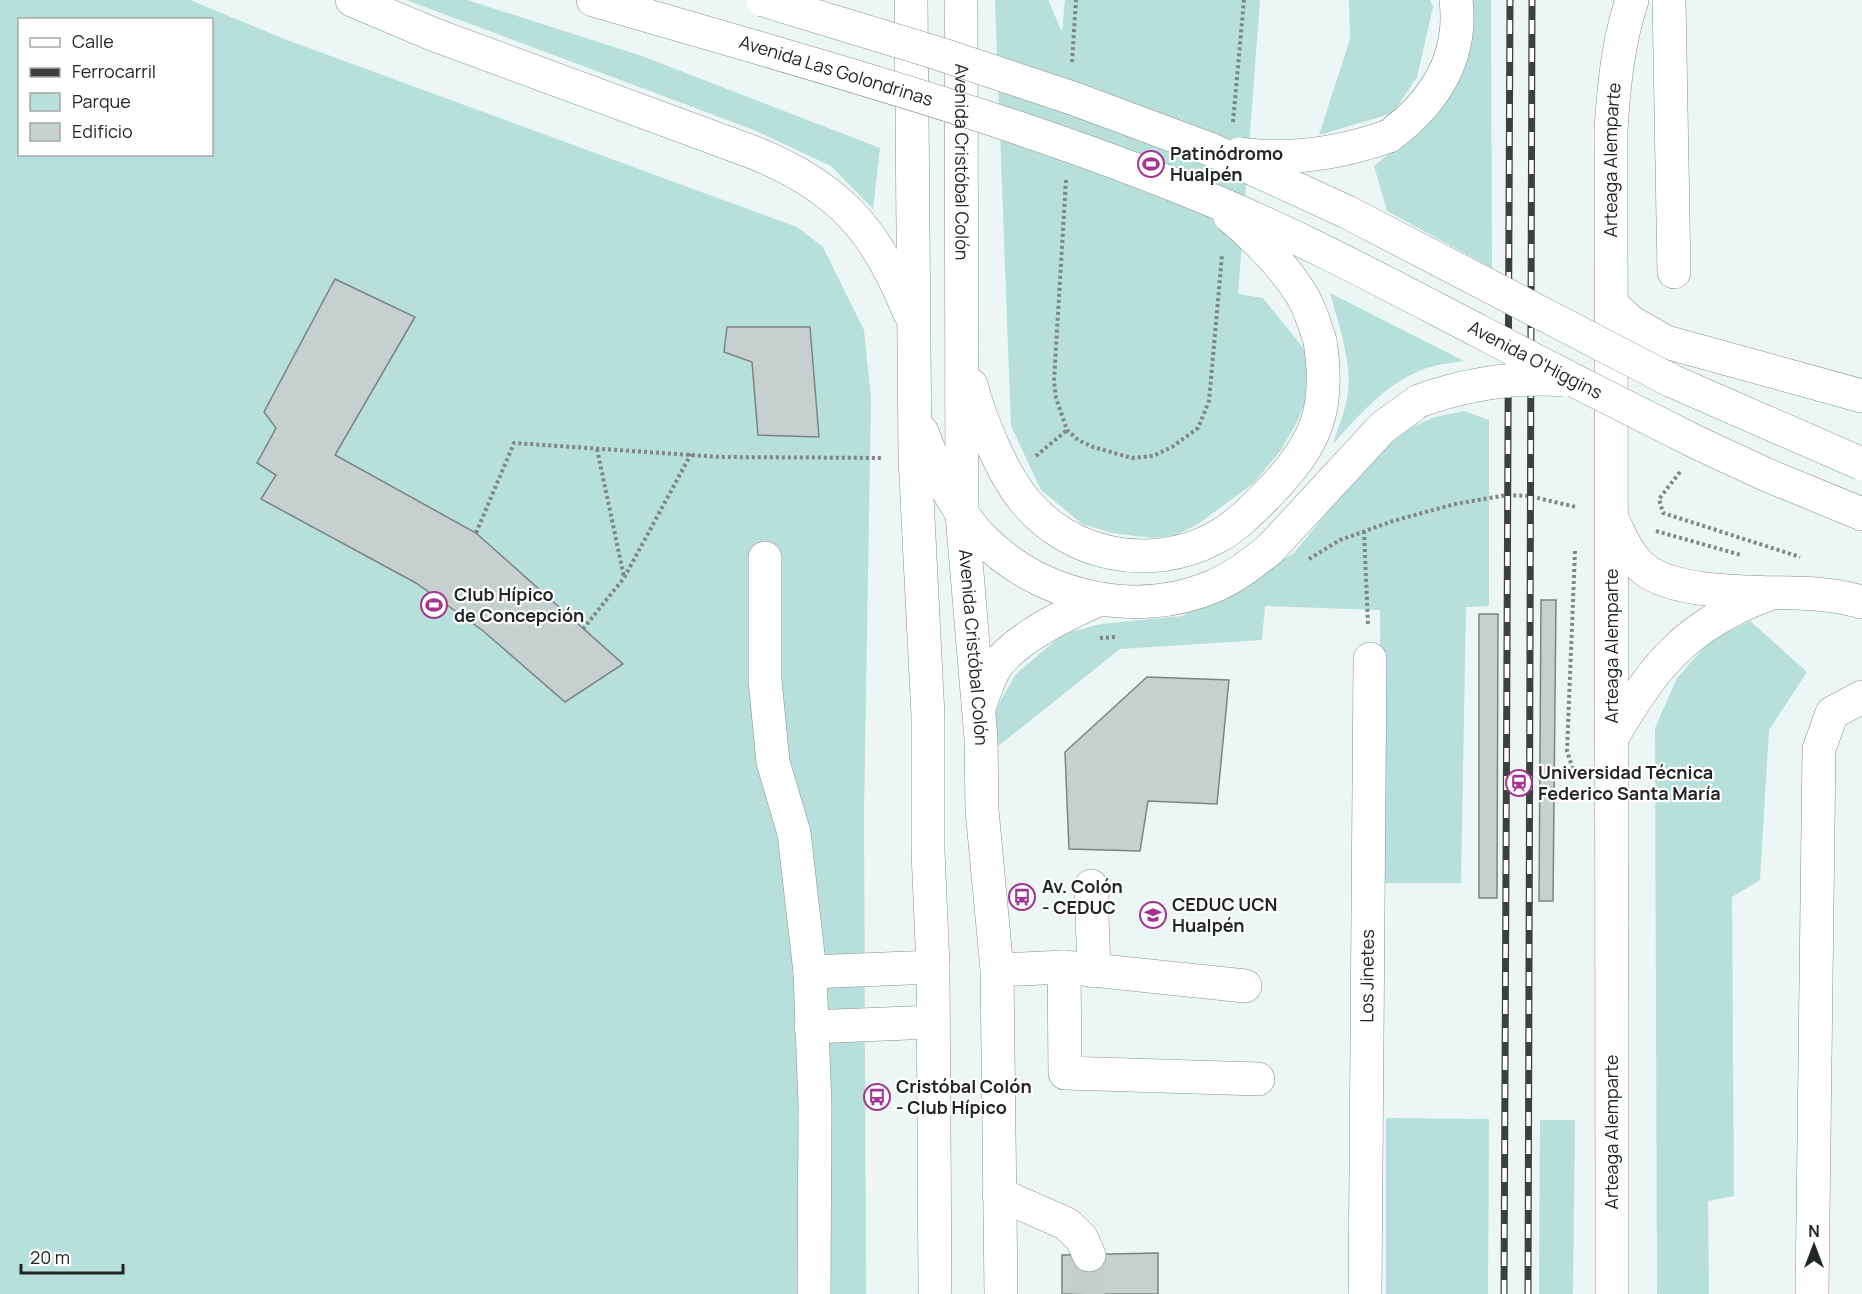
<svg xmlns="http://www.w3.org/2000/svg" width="1862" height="1294" viewBox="0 0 1862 1294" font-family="Manrope,sans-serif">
	<rect width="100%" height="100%" fill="#ecf7f5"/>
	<path fill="#b6e0d9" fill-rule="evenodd" d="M0,0H190L287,40L797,227L823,247L864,330L871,398L864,812L866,1294H0ZM20,20H212V154H20Z
		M406,0H467L642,56L880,148L873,209L831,166L754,130Z
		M995,0H1048L1062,32L1065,0H1260L1238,294L1263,298L1309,355L1310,390L1298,420L1281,450L1254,483L1198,524L1174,536L1150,538L1112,533L1082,524L1041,490L1011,426Z
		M1349,0H1430L1433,7L1417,77L1393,113L1319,135L1350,39Z
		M1470,0H1491L1492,268L1387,211L1374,166L1433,118Z
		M1330,293L1464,361C1452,363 1439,364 1427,368C1388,381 1360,414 1333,444C1337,430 1343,417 1346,403C1355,369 1339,326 1330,293Z
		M1464,411L1489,420V606L1466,607L1461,883H1382L1380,610L1265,606L1262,640L1120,649L987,755L991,717L1016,674L1063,634L1101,624L1182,616L1294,553L1374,455L1412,427L1435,417Z
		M1750,621L1807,672L1769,730L1760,880L1732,897L1734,1196L1708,1201L1709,1294H1657L1655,728L1677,678L1711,640Z
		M1386,1118L1489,1119L1488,1294H1386Z
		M1540,1120H1575L1573,1294H1539Z"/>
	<path fill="#c6d1cf" stroke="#7b8483" stroke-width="1.5" d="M335,279L415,317L335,455L476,533L623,664L565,702L482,630L416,583L261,499L276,475L257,463L276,428L264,412Z
		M727,327H810L819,437L758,435L752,362L724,352Z
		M1541,600H1556L1553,901H1539Z
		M1479,614H1498L1497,898H1479Z
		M1147,677L1229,680L1217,804L1148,801L1140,851L1069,849L1065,752Z
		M1158,1253V1294H1062V1255Z"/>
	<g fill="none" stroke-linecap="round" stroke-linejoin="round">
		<path stroke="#c4cdcb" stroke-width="33" stroke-dasharray="33 16" stroke-linecap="butt" d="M1088,1294L1089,1255"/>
		<defs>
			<g id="minor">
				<path d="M1669,0L1674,272"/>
				<path d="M1612,305L1631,322L1666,342L1862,396"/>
				<path d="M765,558V680L773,762L794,833L810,972L815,1106L814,1294"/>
				<path d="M1091,886L1094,971"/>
				<path d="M1064,967L1065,1073L1258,1079"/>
				<path d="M997,970L1064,967L1245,986"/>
				<path d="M810,972L933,967"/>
				<path d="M811,1027L933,1022"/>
				<path d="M999,1194L1067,1224L1082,1239L1089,1255"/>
				<path id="s1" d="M1365,1294L1370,659"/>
				<path d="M1812,1294L1819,749L1832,713L1862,697"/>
			</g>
			<g id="major">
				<path d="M352,0L435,35L755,153C838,187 876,229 909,312"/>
				<path d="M593,0L752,46"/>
				<path d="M911,0L915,458L928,716V851L933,967L935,1294"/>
				<path id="s2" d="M961,0L962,514L981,739L982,810L997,970L1001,1294"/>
				<path d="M1075,99L1212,150"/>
				<path d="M1389,136C1434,103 1463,58 1456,0"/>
				<path d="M971,385C980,419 1002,473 1024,500C1069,556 1150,572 1213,539C1235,528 1252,510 1269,493C1316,444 1331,410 1320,341"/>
				<path d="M922,432C936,469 952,505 979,535C1038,597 1134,620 1214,586C1235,577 1253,563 1271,548L1383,427L1419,401"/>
				<path d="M1700,444L1767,475L1862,514"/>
				<path d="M1614,523C1622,539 1629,557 1644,569C1678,597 1772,591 1816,594C1832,595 1847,598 1862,602"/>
				<path d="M980,705C985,692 989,676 997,665C1019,636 1067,614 1100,599"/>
				<path d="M1613,736C1654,665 1687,625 1766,595"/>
				<path id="s3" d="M1612,1294L1611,129C1614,85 1618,42 1632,0"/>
			</g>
		</defs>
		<use href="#minor" stroke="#87918f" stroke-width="34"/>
		<use href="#major" stroke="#87918f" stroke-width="34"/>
		<path stroke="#808786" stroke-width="4" stroke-dasharray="3 3" stroke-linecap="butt" d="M1072,62L1076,0
			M1233,122L1244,0
			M1066,180L1054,381L1056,398L1067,430L1078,440L1093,447L1132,458L1153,456L1172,447L1198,428L1209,401L1222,255
			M597,449L624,577
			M1036,456L1067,430
			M1680,472L1659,499L1663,513L1800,557
			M1364,531L1368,625
			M1656,531L1741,555
			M476,533L514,443L721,457L881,458
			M1575,551L1567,751L1576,779
			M1309,559L1340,540L1393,521L1455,504L1507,495L1529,496L1576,507
			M583,629L624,578L691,454
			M1100,638L1117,637"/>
		<use href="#minor" stroke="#fff" stroke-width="33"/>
		<use href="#major" stroke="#fff" stroke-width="33"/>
		<defs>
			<path id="rail" d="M1504,1294L1510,0
				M1528,1294L1532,0"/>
		</defs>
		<use href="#rail" stroke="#3c4140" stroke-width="7"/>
		<use href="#rail" stroke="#fff" stroke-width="4.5" stroke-dasharray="14" stroke-linecap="butt"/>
		<defs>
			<g id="major-bridge">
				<path d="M763,0L937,53L1075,99"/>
				<path id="s4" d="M752,46C906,91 1060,137 1209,199C1301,237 1390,285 1479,331C1552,370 1626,407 1700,444"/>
				<path d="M1212,150L1347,212L1672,381L1862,464"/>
				<path d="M1240,154C1291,161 1341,153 1389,136"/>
				<path d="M1230,216C1257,239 1285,267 1303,297C1311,311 1315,326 1320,341"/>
				<path d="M1419,401C1467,384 1513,376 1564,380"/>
			</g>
		</defs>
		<use href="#major-bridge" stroke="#87918f" stroke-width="34" stroke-linecap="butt"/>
		<use href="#major-bridge" stroke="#fff" stroke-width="33"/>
	</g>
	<defs>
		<symbol id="stadium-ring" viewBox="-11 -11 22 22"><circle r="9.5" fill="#fff" stroke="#a43492" stroke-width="1.5"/><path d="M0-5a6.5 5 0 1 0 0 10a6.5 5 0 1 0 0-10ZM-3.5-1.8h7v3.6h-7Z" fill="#a43492"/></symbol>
		<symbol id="station-ring" viewBox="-11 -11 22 22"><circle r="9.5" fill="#fff" stroke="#a43492" stroke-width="1.5"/><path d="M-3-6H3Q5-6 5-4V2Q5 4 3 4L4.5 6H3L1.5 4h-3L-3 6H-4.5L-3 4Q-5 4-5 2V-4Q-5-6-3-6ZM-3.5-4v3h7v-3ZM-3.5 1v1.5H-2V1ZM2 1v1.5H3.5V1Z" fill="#a43492"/></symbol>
		<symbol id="bus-ring" viewBox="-11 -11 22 22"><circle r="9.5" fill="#fff" stroke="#a43492" stroke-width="1.5"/><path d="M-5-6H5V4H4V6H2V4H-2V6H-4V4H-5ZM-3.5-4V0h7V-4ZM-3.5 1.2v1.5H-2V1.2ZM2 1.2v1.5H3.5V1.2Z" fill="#a43492"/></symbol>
		<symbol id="university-ring" viewBox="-11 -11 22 22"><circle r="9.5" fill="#fff" stroke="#a43492" stroke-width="1.5"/><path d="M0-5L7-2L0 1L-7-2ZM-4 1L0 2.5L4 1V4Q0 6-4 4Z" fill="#a43492"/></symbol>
	</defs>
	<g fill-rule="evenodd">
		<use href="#stadium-ring" x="1136" y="149" width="30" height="30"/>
		<use href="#stadium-ring" x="419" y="590" width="30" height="30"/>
		<use href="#station-ring" x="1504" y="768" width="30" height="30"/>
		<use href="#bus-ring" x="1007" y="882" width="30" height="30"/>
		<use href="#university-ring" x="1138" y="900" width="30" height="30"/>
		<use href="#bus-ring" x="862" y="1082" width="30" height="30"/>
	</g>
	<g text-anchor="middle" stroke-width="4.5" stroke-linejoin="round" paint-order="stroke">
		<g font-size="18" fill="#222625" stroke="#fff">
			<text transform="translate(836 71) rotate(17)" y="6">Avenida Las Golondrinas</text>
			<text dy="6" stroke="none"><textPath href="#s3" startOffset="1134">Arteaga Alemparte</textPath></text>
			<text dy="6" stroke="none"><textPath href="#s2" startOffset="162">Avenida Cristóbal Colón</textPath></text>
			<text dy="6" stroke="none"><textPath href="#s4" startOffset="846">Avenida O'Higgins</textPath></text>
			<text transform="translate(1612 646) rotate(-90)" y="6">Arteaga Alemparte</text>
			<text dy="6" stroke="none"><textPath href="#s2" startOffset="648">Avenida Cristóbal Colón</textPath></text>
			<text dy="6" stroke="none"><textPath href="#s1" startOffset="318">Los Jinetes</textPath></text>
			<text transform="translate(1612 1132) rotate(-90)" y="6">Arteaga Alemparte</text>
		</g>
		<g font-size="18" font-weight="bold" fill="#222625" stroke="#fff" text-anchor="start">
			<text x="1170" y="160">Patinódromo<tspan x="1170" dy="21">Hualpén</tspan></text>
			<text x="454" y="601">Club Hípico<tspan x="454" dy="21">de Concepción</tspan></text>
			<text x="1538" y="779">Universidad Técnica<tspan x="1538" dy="21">Federico Santa María</tspan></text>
			<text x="1042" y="893">Av. Colón<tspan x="1042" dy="21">- CEDUC</tspan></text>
			<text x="1172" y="911">CEDUC UCN<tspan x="1172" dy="21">Hualpén</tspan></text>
			<text x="896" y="1093">Cristóbal Colón<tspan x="896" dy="21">- Club Hípico</tspan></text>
		</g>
	</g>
	<rect x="18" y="18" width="195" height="138" fill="#ffffff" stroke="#a7a8a8" stroke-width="1.5"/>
	<rect x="30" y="38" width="30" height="9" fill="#ffffff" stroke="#a7a8a8" stroke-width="1.5"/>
	<text x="72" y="48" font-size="18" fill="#222625">Calle</text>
	<rect x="30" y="68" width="30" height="9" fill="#3c4140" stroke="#a7a8a8" stroke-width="1.5"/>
	<text x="72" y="78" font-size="18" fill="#222625">Ferrocarril</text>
	<rect x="30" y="93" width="30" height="18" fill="#b6e0d9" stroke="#a7a8a8" stroke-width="1.5"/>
	<text x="72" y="108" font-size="18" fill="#222625">Parque</text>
	<rect x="30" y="123" width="30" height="18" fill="#c6d1cf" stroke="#a7a8a8" stroke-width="1.5"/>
	<text x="72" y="138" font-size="18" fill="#222625">Edificio</text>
	<g transform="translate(1814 1246)" stroke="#ffffff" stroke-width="4.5" paint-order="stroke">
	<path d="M0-4.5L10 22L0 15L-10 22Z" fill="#222625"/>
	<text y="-9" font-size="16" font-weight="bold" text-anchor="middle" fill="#222625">N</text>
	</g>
	<path d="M21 1264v9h102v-9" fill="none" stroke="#222625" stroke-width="3"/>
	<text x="30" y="1264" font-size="18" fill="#222625" stroke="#ffffff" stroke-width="4.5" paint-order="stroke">20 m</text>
</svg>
